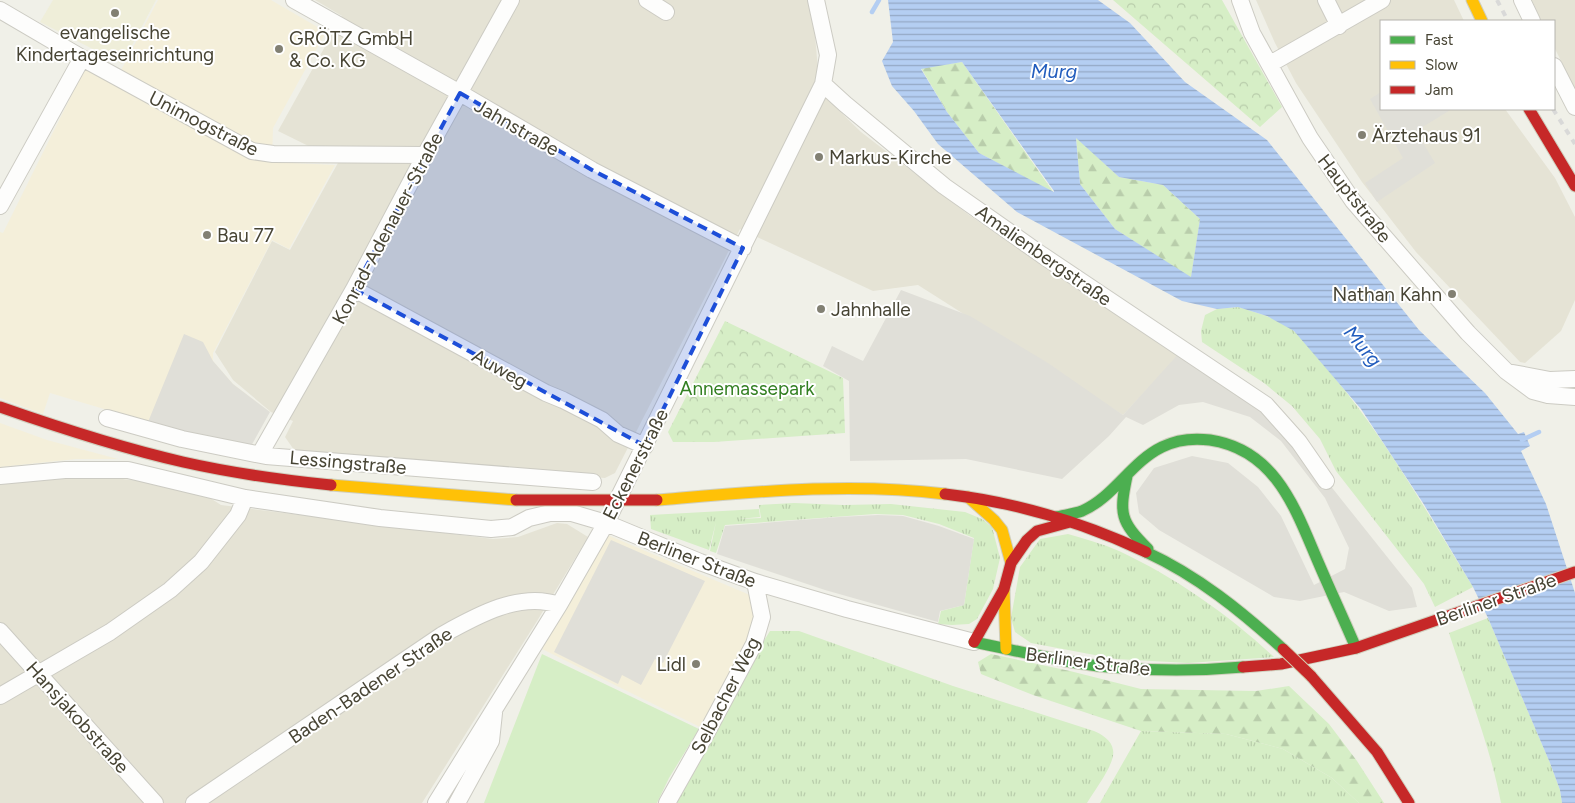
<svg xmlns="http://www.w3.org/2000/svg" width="1575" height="803" viewBox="0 0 1575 803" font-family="Figtree,sans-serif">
	<defs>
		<pattern id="grass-tufts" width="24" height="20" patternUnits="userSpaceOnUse" patternTransform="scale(1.25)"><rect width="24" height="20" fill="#d6eec6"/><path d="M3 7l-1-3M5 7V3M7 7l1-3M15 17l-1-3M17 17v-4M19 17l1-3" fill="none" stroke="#b9cdab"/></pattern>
		<pattern id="forest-firs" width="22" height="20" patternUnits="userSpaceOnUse" patternTransform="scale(1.25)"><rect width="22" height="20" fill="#d6eec6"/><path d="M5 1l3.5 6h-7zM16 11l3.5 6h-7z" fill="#b9cdab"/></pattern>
		<pattern id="park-crowns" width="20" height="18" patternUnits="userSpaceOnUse" patternTransform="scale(1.25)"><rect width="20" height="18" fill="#d6eec6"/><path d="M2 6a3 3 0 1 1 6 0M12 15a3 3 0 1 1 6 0" fill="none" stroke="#b9cdab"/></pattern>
		<pattern id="water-rules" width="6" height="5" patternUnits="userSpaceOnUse" patternTransform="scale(1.25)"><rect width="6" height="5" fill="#b4cef2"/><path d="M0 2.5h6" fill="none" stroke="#94a9c5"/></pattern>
	</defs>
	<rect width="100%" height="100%" fill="#f0f0e8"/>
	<path fill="#e5e3d5" d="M315,0H812L818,70L814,86L861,132L969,215L1178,356L1123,415L918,285L873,291L740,229L615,473L605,478L299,457L285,437L293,421L271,412L233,380L215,352L272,241L290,250L339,161L278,131L342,16Z
		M1256,0H1454L1464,21H1381V109H1505L1555,178L1575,217V300L1561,331L1525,363L1520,362L1416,252L1362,182L1296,83L1275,43Z
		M1532,0H1575V89L1554,47V21H1541Z
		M96,476L140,481L207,496L221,505L493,539L518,537L557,523L567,524L588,537L537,621L422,803H0V484Z"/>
	<path fill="#f4efda" d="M158,0H271L326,32L273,128L272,162L335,165L289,249L272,240L213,353V361L233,384L270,412L148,422L50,393L43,414L0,398V232L3,233L89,60L118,76Z
		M0,423L47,440L118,459H76L0,467Z
		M605,534L750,595L754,615L746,647L700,727L542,649Z"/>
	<path fill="#efeed9" d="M53,0H156L122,64L40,22Z"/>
	<path fill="url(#grass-tufts)" d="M1238,307C1257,313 1278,318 1294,331C1309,344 1322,362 1334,377C1388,442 1429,516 1473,587L1435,607L1424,584L1336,471L1320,439L1292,406L1264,383L1202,342L1201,331L1205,315L1217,309Z
		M794,503L844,505L891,504L965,512L982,519L992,527L1000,558L993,589L977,619L969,624L952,625L938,624L941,611L964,605L974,538L939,524L903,515L875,514L725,525L716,553L710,551L716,522L709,550L651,529L650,515L759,509L760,517L738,519L761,518L759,505Z
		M1068,534C1085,539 1103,544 1119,551C1175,577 1229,615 1274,657L1188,663L1116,659L1031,643L1015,632L1011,618L1020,567L1040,539Z
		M1488,618L1550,763L1560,790L1562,803H1501C1490,745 1467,689 1449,633Z
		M770,631H799L953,686L1094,731C1101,734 1112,740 1113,750C1116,763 1094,791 1087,803H673L750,663Z
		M1141,731L1226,734L1283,749L1332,778L1359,803H1100Z"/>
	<path fill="url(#forest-firs)" d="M962,62L1054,193L979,153L947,112L921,68Z
		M1076,137L1119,177L1163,185L1200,219L1191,278L1115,229L1080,184Z
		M991,654L1070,671L1141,689L1256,691L1289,686L1329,724L1357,761L1384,803H1359L1332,778L1283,749L1226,734L1141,731L1033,695L981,674L978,662Z"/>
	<path fill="url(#park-crowns)" d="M1113,0H1222L1282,107L1260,127Z
		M725,321L843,378L845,433L714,442H673L668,432Z"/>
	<path fill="#d6eec6" d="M542,654L699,729L669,778L657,803H484Z"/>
	<path fill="#e0dfd8" d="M1381,92V109H1452L1416,131L1435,163L1377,202L1365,183L1403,158L1370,99Z
		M901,290L970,316L1048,363L1123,415L1182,350L1266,405L1412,588L1417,607L1389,611L1344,592L1300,601L1274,597L1159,530L1139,513L1136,493L1154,468L1192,456L1228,463L1258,487L1281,516L1314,585L1345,569L1349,548L1325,498L1281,441L1250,417L1203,402L1179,405L1143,425L1126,417L1109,436L1062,479L966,459L850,461L849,381L823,366L832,346L863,361Z
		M184,334L203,342L213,361L233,384L270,412L250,448L148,422Z
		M878,515L903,516L939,526L974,539L964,605L940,611L938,622L825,590L717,554L725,526L839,517Z
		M611,540L705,581L663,663L655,659L641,685L622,675L618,684L554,652Z"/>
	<path fill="url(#water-rules)" fill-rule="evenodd" d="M888,0H1098L1130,23L1185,82L1267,140L1419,330L1485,393L1518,434L1524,432L1530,446L1521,451L1546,504L1575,593V803H1562L1560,790L1550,763L1488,618L1473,587L1423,503L1361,409L1294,331L1267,316L1238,307L1217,309L1182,301L1017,212L938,144L914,111L892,86L882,61L893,42ZM962,62L1054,191V192L979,153L947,112L921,69ZM1076,138L1119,177L1163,185L1200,219L1191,277L1115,229L1080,184Z"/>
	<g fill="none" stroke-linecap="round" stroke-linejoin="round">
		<path stroke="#b4cef2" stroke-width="4.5" d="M872,12L879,0
			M1522,440L1539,432"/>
		<defs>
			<path id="street" d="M294,0L460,93L592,170L743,248
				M647,0L666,12
				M1240,0L1252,33L1310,138L1353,201L1468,333L1506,371L1533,391L1548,395L1575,397
				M1326,0L1339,26
				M1522,0L1532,21
				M0,10L82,58L252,151L273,154L425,155
				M1270,64L1382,0
				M1554,66L1575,107
				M823,84L845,104L944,186L1042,255L1266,405L1299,442L1326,481
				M0,206L82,58
				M354,289L546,393L563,400L602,420L618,434L645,446
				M1513,373L1550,380L1575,379
				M107,418L182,439L266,456L593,482
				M260,454L354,289L425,155L511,0
				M0,476L65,470H128L245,498L380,518L491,529L512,527L529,518L550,513H572L606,523L700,562L755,582L847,609L974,642
				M0,631L155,803
				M0,696L110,632L170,590L201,562L238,515L245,498
				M194,803L442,635C476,616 520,591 559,605
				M436,803L559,605L606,523L823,84L828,55L816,0
				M457,803L491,741L494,713
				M667,803L707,732L754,644L762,617L755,582"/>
			<path id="fast" d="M1127,476C1119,514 1120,521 1148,549
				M1056,517C1064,515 1074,514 1082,511C1114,497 1131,462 1162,447C1176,440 1194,438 1210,440C1277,450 1296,511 1319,564C1331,592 1344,620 1356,648
				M1146,552C1198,576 1241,611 1283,649
				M974,642C1019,651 1064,663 1109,667C1154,671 1199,671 1243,667"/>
			<path id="slow" d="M1472,0L1482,21
				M331,485L516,500
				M968,497L994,520L1002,530L1011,563
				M657,500C753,492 849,482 945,494
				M1004,589L1006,649"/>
			<path id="jam" d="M1529,109L1575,186
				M0,407C60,428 121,448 183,462C232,473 282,480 331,485
				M945,494C1015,502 1082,522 1146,552
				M974,642L1004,589L1011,563L1027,540L1037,531L1070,522
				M1243,667L1281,664L1356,648L1575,572
				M1311,676L1377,752L1409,803"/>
		</defs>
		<use href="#street" stroke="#cccbc3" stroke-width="18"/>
		<use href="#fast" stroke="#d0cfbe" stroke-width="13"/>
		<use href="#slow" stroke="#d0cfbe" stroke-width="13"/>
		<use href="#jam" stroke="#d0cfbe" stroke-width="13"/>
		<use href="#street" stroke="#fdfdfc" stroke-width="16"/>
		<use href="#fast" stroke="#4caf50" stroke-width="11"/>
		<use href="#slow" stroke="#ffc107" stroke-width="11"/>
		<use href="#jam" stroke="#c62828" stroke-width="11"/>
		<path stroke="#d9d9d8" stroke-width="4" stroke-dasharray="6 6" stroke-linecap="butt" d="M1497,0L1508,21
			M1553,109L1575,144"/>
		<defs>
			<path id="jam-bridge" d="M516,500H657
				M1283,649L1311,676"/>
		</defs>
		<use href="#jam-bridge" stroke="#d4d2b4" stroke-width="13" stroke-linecap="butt"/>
		<use href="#jam-bridge" stroke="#c62828" stroke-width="11"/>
	</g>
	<path fill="#1d4ed8" fill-opacity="0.2" stroke="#1d4ed8" stroke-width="4" stroke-dasharray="10 6" stroke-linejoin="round" d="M460,93L592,170L743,248L645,446L354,289Z"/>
	<g fill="#828073" stroke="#fff" stroke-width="2">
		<circle cx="115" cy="13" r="5"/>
		<circle cx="279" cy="49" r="5"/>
		<circle cx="1362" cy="135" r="5"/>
		<circle cx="819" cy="157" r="5"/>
		<circle cx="207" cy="235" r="5"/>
		<circle cx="1452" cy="294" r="5"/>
		<circle cx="821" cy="309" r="5"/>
		<circle cx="696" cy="664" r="5"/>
	</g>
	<g text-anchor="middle" stroke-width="4" stroke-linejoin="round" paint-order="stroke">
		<g font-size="19" fill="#474434" stroke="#fff" text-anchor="start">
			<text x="115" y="39" text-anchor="middle">evangelische<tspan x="115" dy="22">Kindertageseinrichtung</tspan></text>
			<text x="289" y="45">GRÖTZ GmbH<tspan x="289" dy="22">&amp; Co. KG</tspan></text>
			<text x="1372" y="142">Ärztehaus 91</text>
			<text x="829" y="164">Markus-Kirche</text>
			<text x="217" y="242">Bau 77</text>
			<text x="1442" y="301" text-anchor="end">Nathan Kahn</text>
			<text x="831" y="316">Jahnhalle</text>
			<text x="686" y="671" text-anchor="end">Lidl</text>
		</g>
		<g font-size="19" fill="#474434" stroke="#fff">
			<text transform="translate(204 123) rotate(27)" y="7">Unimogstraße</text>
			<text transform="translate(517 127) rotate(30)" y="7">Jahnstraße</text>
			<text transform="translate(1355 198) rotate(52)" y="7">Hauptstraße</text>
			<text transform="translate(387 228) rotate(-62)" y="7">Konrad-Adenauer-Straße</text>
			<text transform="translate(1044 255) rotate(35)" y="7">Amalienbergstraße</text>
			<text transform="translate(500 368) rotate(29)" y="7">Auweg</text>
			<text transform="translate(348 462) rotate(5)" y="7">Lessingstraße</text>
			<text transform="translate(635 464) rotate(-63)" y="7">Eckenerstraße</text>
			<text transform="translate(697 559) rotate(21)" y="7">Berliner Straße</text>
			<text transform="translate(1496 599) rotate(-19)" y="7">Berliner Straße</text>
			<text transform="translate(1088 661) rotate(7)" y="7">Berliner Straße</text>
			<text transform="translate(370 685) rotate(-34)" y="7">Baden-Badener Straße</text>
			<text transform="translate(725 695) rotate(-63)" y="7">Selbacher Weg</text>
			<text transform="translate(78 717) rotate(48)" y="7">Hansjakobstraße</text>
		</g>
		<g font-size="19" fill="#327f21" stroke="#fff">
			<text x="747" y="395">Annemassepark</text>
		</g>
		<g font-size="20" font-style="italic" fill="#225dbe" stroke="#fff">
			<text x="1054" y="78">Murg</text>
			<text transform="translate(1363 346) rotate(50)" y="7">Murg</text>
		</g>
	</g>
	<rect x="1380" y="20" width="175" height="90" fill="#ffffff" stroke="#b5b4ae"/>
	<rect x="1390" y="36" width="25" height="8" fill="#4caf50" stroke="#b5b4ae"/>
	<text x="1425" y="45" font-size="15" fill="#474434">Fast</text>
	<rect x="1390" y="61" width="25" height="8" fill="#ffc107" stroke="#b5b4ae"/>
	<text x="1425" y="70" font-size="15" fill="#474434">Slow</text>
	<rect x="1390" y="86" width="25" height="8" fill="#c62828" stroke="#b5b4ae"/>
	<text x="1425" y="95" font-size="15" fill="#474434">Jam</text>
</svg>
